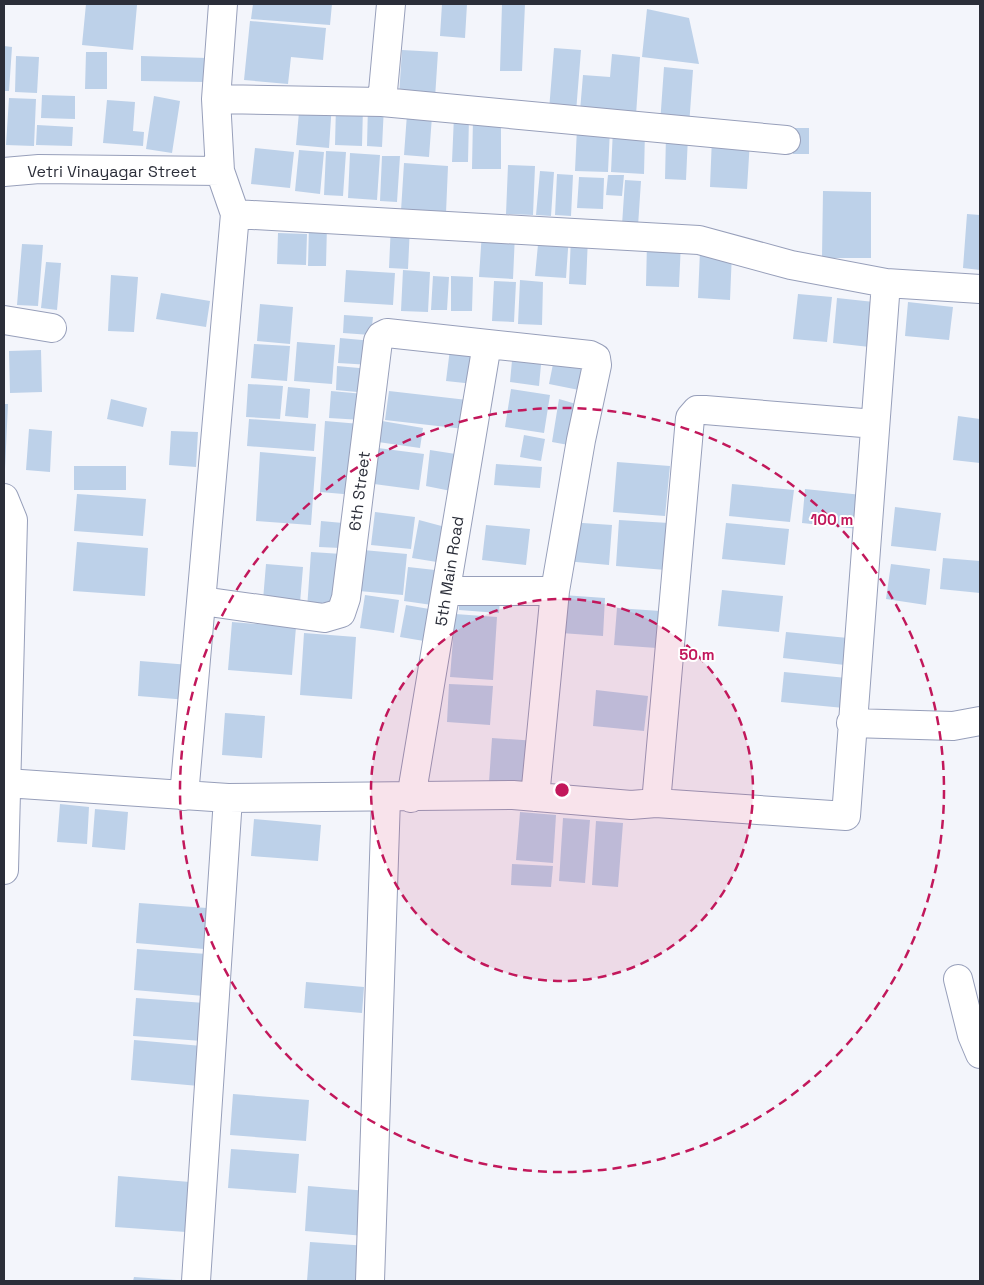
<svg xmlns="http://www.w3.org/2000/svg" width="984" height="1285" viewBox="0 0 984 1285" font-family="'Space Grotesk',sans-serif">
	<rect width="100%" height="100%" fill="#f3f5fb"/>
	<path fill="#bdd1e9" d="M86,4L137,5L133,50L82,45Z
		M253,4H332L330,25L251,19Z
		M442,4H467L465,38L440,36Z
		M502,4H525L522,71H500Z
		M647,9L689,18L699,64L642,57Z
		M250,21L326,28L323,60L291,57L288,84L244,80Z
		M4,46L12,47L9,91H4Z
		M554,48L581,50L576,112L549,110Z
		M402,50L438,52L435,98L399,96Z
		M86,52H107V89H85Z
		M612,54L640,57L636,115L580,111L583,75L610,77Z
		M16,56L39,57L37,93L15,92Z
		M141,56L207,58L206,82L141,81Z
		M664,67L693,70L689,126L660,124Z
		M42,95L75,96V119L41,118Z
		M154,96L180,101L172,153L146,149Z
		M9,98L36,99L34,146L6,145Z
		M107,100L135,102L133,131L144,132L143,146L103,143Z
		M300,101L332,103L329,148L296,145Z
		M336,105L363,107L362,146L335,145Z
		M368,105L384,106L382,147L367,146Z
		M407,114L432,116L429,157L404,155Z
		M454,116L469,117L468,162H452Z
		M473,118H501V169H472Z
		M37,125L73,127L72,146L36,145Z
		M577,128L610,129L608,172L575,171Z
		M794,128H809V154H793Z
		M613,129L645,131L644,174L611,172Z
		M666,135L688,136L686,180L665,179Z
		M712,137L750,140L747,189L710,187Z
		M255,148L294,152L290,188L251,184Z
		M299,150L324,152L320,194L295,191Z
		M326,151L346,152L343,196L324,195Z
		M350,153L380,155L377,200L348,198Z
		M382,156H400L397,202L380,201Z
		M404,163L448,166L446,213L401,211Z
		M508,165L535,166L533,215L506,214Z
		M540,171L554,172L551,216L536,215Z
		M557,174L573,175L571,216L555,215Z
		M608,175H624L622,196L606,195Z
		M579,177L604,178L603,209L577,208Z
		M625,180L641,181L638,226L622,225Z
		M823,191L871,192V258H822Z
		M967,214L980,215V270L963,268Z
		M309,224L327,225L326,266H308Z
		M391,224L410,226L408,269L389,268Z
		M482,232L515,234L513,279L479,277Z
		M278,233L307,234L306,265L277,264Z
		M539,234L569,235L566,278L535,276Z
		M571,237H588L586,285L569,284Z
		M647,242H681L679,287L646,286Z
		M22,244L43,245L38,306L17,305Z
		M700,251L732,252L730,300L698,298Z
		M46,262L61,263L57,310L41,308Z
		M346,270L395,273L393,305L344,302Z
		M403,270L430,272L428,312L401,311Z
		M111,275L138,277L134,332L108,331Z
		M433,276L449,277L447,310H431Z
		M451,276L473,277L472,311H451Z
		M520,280L543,282L542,325L518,324Z
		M494,281L516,282L514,322L492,321Z
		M161,293L210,301L206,327L156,319Z
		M798,294L832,297L827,342L793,339Z
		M837,298L874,302L870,347L833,343Z
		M908,302L953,307L949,340L905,336Z
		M260,304L293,307L290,344L257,341Z
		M344,315L373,317L371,335L343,333Z
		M340,338L373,341L371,365L338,363Z
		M297,342L335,345L332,384L294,381Z
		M254,344L290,346L287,381L251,378Z
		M450,349L478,353L474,384L446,381Z
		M41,350L42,392L10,393L9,351Z
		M513,350L542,354L539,386L510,382Z
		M554,359L589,366L584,391L549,384Z
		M337,366L370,369L368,393L336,390Z
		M248,384L283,386L280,419L246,417Z
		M288,387L310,389L308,418L285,416Z
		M511,389L550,395L544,433L505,427Z
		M331,391L364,394L362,420L329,418Z
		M389,391L476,401L473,430L385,420Z
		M111,399L147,408L143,427L107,419Z
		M559,399L583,406L574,446L552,442Z
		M4,404H8L5,469H4Z
		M958,416L980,419V463L953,460Z
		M249,419L316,424L314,451L247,446Z
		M325,421L360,424L355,495L320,492Z
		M382,421L423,428L420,448L378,442Z
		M29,429L52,431L50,472L26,470Z
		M171,431L198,432L196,467L169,465Z
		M524,435L545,439L541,461L520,457Z
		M378,448L424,454L419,490L374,484Z
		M430,450L462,455L456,492L426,486Z
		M260,452L316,457L311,525L256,521Z
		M617,462L670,466L665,516L613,512Z
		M496,464L542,467L540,488L494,485Z
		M74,466H126V490H74Z
		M732,484L794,490L790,522L729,516Z
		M805,489L862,495L859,529L802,523Z
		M77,494L146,499L143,536L74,531Z
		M895,507L941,513L936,551L891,546Z
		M375,512L415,517L411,549L371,545Z
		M419,520L449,528L443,563L412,558Z
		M619,520L669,523L666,570L616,566Z
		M321,521L343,523L341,548L319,547Z
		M568,522L612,525L609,565L565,561Z
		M726,523L789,529L785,565L722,559Z
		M486,525L530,529L526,565L482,560Z
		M77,542L148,548L145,596L73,591Z
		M363,550L407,554L403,595L359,591Z
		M311,552L342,554L337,611L307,609Z
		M943,558L980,561V593L940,589Z
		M266,564L303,567L300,603L263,600Z
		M891,564L930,569L926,605L886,599Z
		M408,567L444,571L439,606L404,601Z
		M722,590L783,596L779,632L718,626Z
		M365,595L399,600L394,633L360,628Z
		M563,595L605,598L603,636L561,633Z
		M459,597L500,598L499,613L459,610Z
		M406,605L435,610L430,642L400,637Z
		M617,608L660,611L657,648L614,645Z
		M455,614L497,617L493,680L450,677Z
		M232,622L296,627L292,675L228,670Z
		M786,632L848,638L845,665L783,658Z
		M304,633L356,637L352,699L300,695Z
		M140,661L190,665L188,700L138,696Z
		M784,672L847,678L844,708L781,702Z
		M449,684L493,686L490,725L447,722Z
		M596,690L648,696L644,731L593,726Z
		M225,713L265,716L262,758L222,755Z
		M492,738L537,741L533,786L489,782Z
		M60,804L89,807L87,844L57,842Z
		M95,809L128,812L125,850L92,847Z
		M520,812L556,815L553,863L516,860Z
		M563,818L590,820L585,883L559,881Z
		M254,819L321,825L318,861L251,856Z
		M596,821L623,823L618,887L592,885Z
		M512,864L553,866L551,887L511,885Z
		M139,903L207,908L204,949L136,943Z
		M137,949L207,954L204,996L134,990Z
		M306,982L364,987L362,1013L304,1008Z
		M136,998L205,1003L202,1041L133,1036Z
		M134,1040L202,1046L199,1086L131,1080Z
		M233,1094L309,1100L306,1141L230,1135Z
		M231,1149L299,1154L296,1193L228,1188Z
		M118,1176L190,1182L186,1232L115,1227Z
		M308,1186L368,1191L365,1236L305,1231Z
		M310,1242L368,1246L365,1281H307Z
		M134,1277L177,1280V1281H133Z"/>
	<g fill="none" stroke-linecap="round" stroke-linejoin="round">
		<defs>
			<path id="minor" d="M216,99L382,102L786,140
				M382,102L391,4
				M4,172L39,169L220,171
				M235,214L699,240L791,265L886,283L980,289
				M4,320L52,328
				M4,498L13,520L4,870
				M446,591H555
				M202,601L324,618L341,613L346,598L378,341L381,336L387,333L590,355L596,358L597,365L581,440L555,591L535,797
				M851,723L953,726L980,721
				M6,783L228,798L513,795L631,805L656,803L846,816L886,283
				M184,796L235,214L220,171L216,99L223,4
				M411,798L487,344
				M656,803L690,418L697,410H705L875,424
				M958,979L972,1035L980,1054
				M196,1281L228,798
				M370,1281L386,798"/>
		</defs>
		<use href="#minor" stroke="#979fba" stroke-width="30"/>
		<use href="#minor" stroke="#fff" stroke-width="28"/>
	</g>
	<circle cx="562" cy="790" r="191" fill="#c2185b" fill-opacity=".12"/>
	<g fill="none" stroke="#c2185b" stroke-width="2.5" stroke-dasharray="9 6">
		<circle cx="562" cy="790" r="191"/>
		<circle cx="562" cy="790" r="382"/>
	</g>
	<g text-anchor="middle" stroke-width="4" stroke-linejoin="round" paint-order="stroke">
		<g font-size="16" fill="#2b2e39" stroke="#fff">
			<text x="112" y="177">Vetri Vinayagar Street</text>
			<text transform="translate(359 491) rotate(-83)" y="6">6th Street</text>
			<text transform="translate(449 571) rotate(-81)" y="6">5th Main Road</text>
		</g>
	</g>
	<circle cx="562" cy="790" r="8" fill="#c2185b" stroke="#fff" stroke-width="2.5"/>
	<g font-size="15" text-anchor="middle" font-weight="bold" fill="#c2185b" stroke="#fff" stroke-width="4" stroke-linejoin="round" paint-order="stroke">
		<text x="832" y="525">100 m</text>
		<text x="697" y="660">50 m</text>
	</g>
	<rect width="984" height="1285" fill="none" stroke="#2b2e39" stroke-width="10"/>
</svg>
